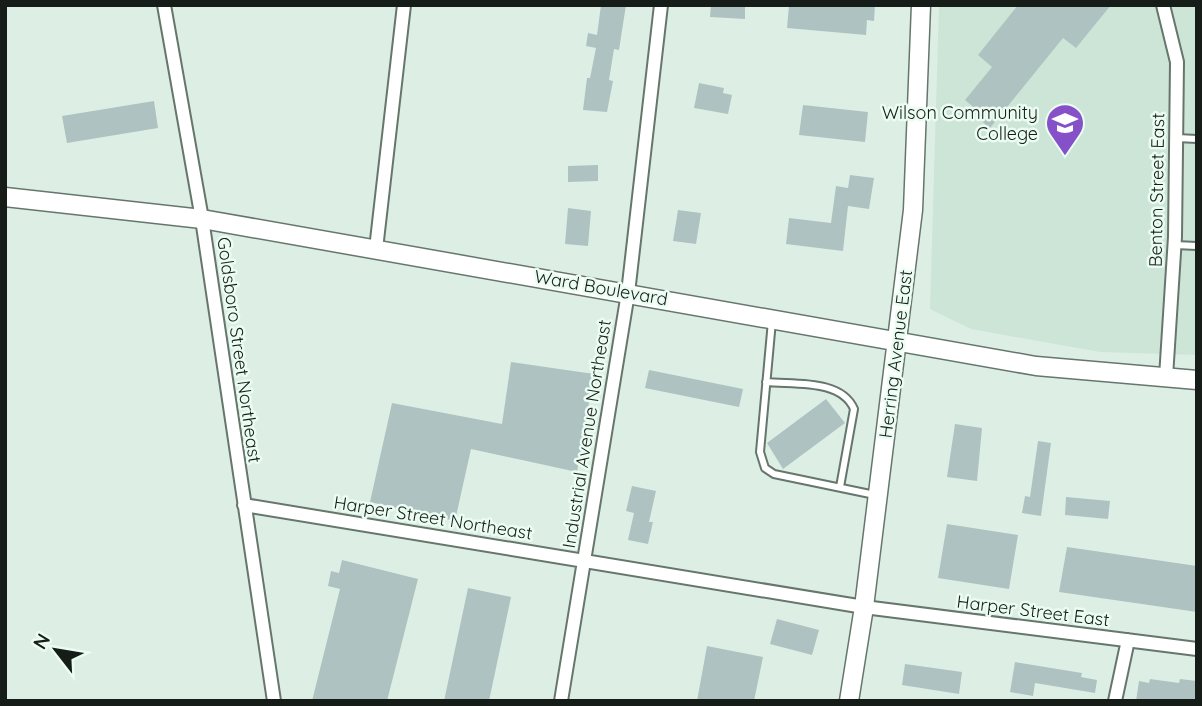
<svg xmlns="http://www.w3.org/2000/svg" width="1202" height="706" viewBox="0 0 1202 706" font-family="Quicksand,sans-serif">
	<rect width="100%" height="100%" fill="#ddefe5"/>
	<path fill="#cce5d7" d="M939,5H1197V355L1100,352L971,329L930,309Z"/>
	<path fill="#aec3c1" d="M601,5H626L619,50L614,49L609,80L613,81L607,112L583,110L587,78H590L596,48L586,46L588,33L597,35Z
		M711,5H745V19L710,17Z
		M789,5H875L874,21L867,20L866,35L787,28Z
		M1018,5H1111L1076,48L1063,38L990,128L973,114L977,110L965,100L992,67L978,55Z
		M699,83L724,88L723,93L732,95L728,114L694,108Z
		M154,101L158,128L67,143L62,116Z
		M803,105L868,112L865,142L799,135Z
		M598,165V181L568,182V166Z
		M850,175L874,178L869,209L848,206L843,251L786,244L789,218L831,223L836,186L848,188Z
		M568,208L591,211L588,246L565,244Z
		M678,210L701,213L696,244L673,241Z
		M511,362L594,374L577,472L471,449L455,521L370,502L392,403L502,424Z
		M649,370L743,389L739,407L645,388Z
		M826,399L845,423L783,469L767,443Z
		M955,424L982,428L977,481L947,477Z
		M1038,441L1051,443L1041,516L1022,513L1025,496L1030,497Z
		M632,486L656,491L649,522H653L648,544L628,540L634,513L626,511Z
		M1066,497L1110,501L1108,519L1065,515Z
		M947,524L1018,535L1009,589L938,578Z
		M1067,547L1197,566V612L1059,592Z
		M342,560L418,579L387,701H312L340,589L328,586L331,571L339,573Z
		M468,588L511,597L489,701H444Z
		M777,619L819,630L812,655L770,644Z
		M707,646L763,657L754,701H697Z
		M1015,662L1082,673L1081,677L1097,680L1095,693L1035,683L1033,696L1010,692Z
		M905,664L962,672L959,694L902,685Z
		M1150,679L1179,683L1180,679L1197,681V701H1136L1139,681L1149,683Z"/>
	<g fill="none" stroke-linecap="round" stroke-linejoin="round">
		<defs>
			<path id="service" d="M1177,138L1197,139
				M1175,245L1197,246
				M772,321L760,452L765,468L774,474L875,495
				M766,382C795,385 841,379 854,409L840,487"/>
			<path id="minor" d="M164,5L202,219L274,701
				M1163,5L1177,62L1175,237L1166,377
				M376,249L404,5
				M244,505L864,607L1197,649
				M561,701L628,293L661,5
				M1115,701L1128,640"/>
			<path id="secondary" d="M5,197L202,219L1036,366L1197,380
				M849,701L864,607L913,210L921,5"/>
		</defs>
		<use href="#service" stroke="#66766d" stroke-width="10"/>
		<use href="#minor" stroke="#66766d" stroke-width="16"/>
		<use href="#secondary" stroke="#66766d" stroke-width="21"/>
		<use href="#service" stroke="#fff" stroke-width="6"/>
		<use href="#minor" stroke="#fff" stroke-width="12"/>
		<use href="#secondary" stroke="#fff" stroke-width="18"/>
	</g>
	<defs>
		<symbol id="university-pin" viewBox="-11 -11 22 30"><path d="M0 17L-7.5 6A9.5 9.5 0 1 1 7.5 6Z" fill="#8651c8" stroke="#ebfdf2"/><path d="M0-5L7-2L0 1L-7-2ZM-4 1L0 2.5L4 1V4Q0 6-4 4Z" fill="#fff"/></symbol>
	</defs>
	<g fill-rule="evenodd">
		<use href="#university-pin" x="1043" y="101" width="44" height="60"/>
	</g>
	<g text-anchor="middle" stroke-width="5" stroke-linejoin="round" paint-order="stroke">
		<g font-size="18" fill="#161d19" stroke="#ebfdf2" text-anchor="end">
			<text x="1038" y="119">Wilson Community<tspan x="1038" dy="21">College</tspan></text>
		</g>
		<g font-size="18" fill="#161d19" stroke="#ebfdf2">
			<text transform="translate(1157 190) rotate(-89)" y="6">Benton Street East</text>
			<text transform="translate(601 288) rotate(10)" y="6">Ward Boulevard</text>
			<text transform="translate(239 350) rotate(82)" y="6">Goldsboro Street Northeast</text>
			<text transform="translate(896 354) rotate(-83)" y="6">Herring Avenue East</text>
			<text transform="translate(587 434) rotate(-81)" y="6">Industrial Avenue Northeast</text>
			<text transform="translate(433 518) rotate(9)" y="6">Harper Street Northeast</text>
			<text transform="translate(1033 611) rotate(7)" y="6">Harper Street East</text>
		</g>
	</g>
	<rect width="1202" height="706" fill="none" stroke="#161d19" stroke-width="14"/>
	<g transform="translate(56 650) rotate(301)" stroke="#ebfdf2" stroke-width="5" paint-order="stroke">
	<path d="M0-5L12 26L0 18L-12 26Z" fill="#161d19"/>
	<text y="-10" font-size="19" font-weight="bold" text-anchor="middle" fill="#161d19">N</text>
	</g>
</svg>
